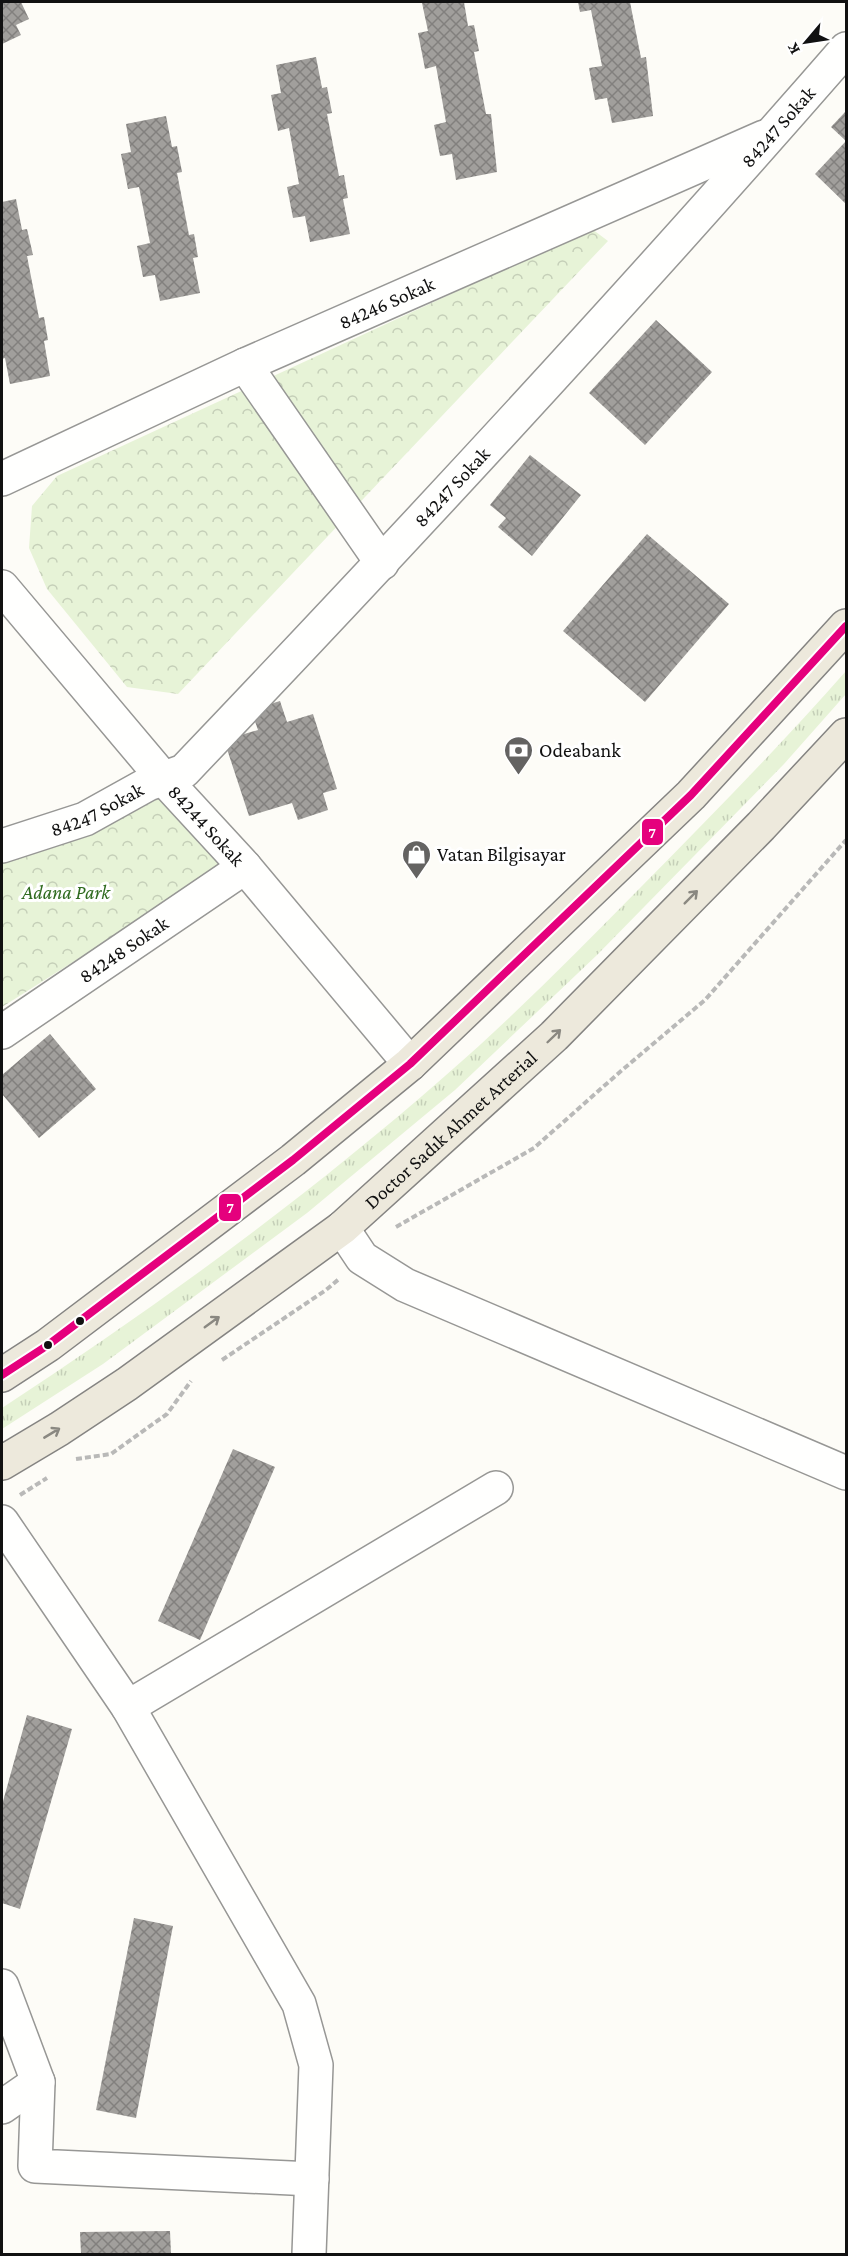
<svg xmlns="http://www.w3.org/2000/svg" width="848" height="2256" viewBox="0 0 848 2256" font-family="'Crimson Pro',serif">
	<defs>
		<pattern id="grass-tufts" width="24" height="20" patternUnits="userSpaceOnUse" patternTransform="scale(1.5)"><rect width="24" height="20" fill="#e7f3d7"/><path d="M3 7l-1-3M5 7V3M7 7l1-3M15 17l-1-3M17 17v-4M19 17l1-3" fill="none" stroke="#c5cfb8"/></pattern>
		<pattern id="park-crowns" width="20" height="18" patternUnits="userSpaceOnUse" patternTransform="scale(1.5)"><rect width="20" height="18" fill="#e7f3d7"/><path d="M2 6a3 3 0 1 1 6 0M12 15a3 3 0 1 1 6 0" fill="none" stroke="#c5cfb8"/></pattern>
		<pattern id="building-cross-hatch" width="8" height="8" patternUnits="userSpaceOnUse" patternTransform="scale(1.5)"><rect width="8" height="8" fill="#a19f9c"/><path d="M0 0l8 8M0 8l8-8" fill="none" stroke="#82807e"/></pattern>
	</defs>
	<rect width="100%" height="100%" fill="#fdfcf7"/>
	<path fill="url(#grass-tufts)" d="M846,671V694L784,764L597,955L455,1090L307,1213L103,1364L2,1429V1408C156,1307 306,1198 445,1076C513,1017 577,952 640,888C710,817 780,746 846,671Z"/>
	<path fill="url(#park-crowns)" d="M592,229L608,241L178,694L127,687L47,589L29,548L32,506L57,476Z
		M162,786L234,860L2,1007V851Z"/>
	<path fill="url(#building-cross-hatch)" d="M2,2H21L29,19L16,25L21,35L2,44Z
		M431,2H464L468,26L474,25L479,51L474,52L486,114H491L497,172L456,180L452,154L440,156L434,125L446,122L436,66L425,69L418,33L428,31L422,3Z
		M578,2H630L641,58L646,57L653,116L612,123L607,98L595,100L589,68L602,66L591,10L580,12Z
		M316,57L322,88L327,87L332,113L327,114L339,176L344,175L348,198L343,199L350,234L310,242L305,216L293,218L287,187L299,184L289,128L278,131L271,95L281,93L276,65Z
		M846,111V204L815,174L846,141L831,127Z
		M166,116L172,147L177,146L182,172L177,173L189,235L194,234L198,257L193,258L200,293L160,301L155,275L143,277L137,246L150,243L139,187L128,189L121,154L131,152L126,124Z
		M16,199L22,230L27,229L33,255L27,256L39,318L44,317L48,340L44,341L50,376L10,384L5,358L2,359V202Z
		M656,320L712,372L645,445L589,393Z
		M530,455L581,495L532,556L498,527L506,518L490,505Z
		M647,534L729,604L645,702L563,631Z
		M280,701L287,722L313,714L337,789L323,793L328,810L298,820L292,803L249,816L224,740L258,730L251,710Z
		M50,1034L96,1089L39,1138L2,1094V1075Z
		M233,1449L275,1467L200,1640L158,1621Z
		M27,1715L72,1729L20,1909L2,1903V1805Z
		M134,1918L173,1926L136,2118L96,2110Z
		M170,2231L171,2254H81L80,2232Z"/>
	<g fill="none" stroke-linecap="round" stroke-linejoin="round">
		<defs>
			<g id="minor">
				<path d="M245,365L382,563"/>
				<path id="s1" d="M2,479L245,365L764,137"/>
				<path id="s2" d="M2,587L163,778L245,867L410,1064"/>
				<path id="s3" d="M2,846L85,819L148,784L184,771C409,535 632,295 846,49"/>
				<path id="s4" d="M2,1032L245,867"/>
				<path d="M342,1228L362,1258L405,1285L846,1473"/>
				<path d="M2,1522L128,1707L299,2004L316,2065L309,2254"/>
				<path d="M128,1707L496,1488"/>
				<path d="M2,1986L38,2082L35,2166L312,2179"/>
				<path d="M2,2107L38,2082"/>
			</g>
			<g id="major">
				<path d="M2,1375L48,1345L293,1160L410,1064L691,795L846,626"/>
				<path id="s5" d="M2,1463L59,1429L127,1384L342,1228L554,1036L761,826L846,735"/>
			</g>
		</defs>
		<use href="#minor" stroke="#979795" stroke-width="36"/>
		<use href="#major" stroke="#858482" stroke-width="36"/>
		<path stroke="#b9b9b8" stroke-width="4" stroke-dasharray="6 3" stroke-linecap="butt" d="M396,1227L534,1148L621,1071L705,1000L846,840
			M222,1360L326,1290L339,1279
			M76,1459L111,1454L167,1414L191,1381
			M20,1495L47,1478"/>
		<use href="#minor" stroke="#fffffe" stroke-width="33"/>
		<use href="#major" stroke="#ede9dc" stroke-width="33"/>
		<defs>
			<path id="bus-1" d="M2,1375L48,1345L293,1160L410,1064L691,795L846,626"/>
		</defs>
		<use href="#bus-1" stroke="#fff" stroke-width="12"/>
		<use href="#bus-1" stroke="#e5007d" stroke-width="8"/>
	</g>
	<defs><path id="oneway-shaft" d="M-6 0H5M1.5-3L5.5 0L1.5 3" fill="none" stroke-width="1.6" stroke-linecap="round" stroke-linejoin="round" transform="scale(1.5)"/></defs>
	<g stroke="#8a8881">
		<use href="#oneway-shaft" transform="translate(691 897) rotate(-45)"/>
		<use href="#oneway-shaft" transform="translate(554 1036) rotate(-44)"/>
		<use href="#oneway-shaft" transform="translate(212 1322) rotate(-36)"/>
		<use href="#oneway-shaft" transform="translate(52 1433) rotate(-31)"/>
	</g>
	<defs>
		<symbol id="bank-pin" viewBox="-11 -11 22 30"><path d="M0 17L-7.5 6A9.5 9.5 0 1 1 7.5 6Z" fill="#646362" stroke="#fff"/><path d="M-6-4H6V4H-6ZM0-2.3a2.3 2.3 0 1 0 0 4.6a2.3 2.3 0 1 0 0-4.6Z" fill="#fff"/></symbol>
		<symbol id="shop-pin" viewBox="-11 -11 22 30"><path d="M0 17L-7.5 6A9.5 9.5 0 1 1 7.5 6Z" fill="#646362" stroke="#fff"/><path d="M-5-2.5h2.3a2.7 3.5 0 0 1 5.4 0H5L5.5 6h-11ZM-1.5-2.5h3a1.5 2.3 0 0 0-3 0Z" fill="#fff"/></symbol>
	</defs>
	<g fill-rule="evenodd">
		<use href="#bank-pin" x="502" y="734" width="33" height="45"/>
		<use href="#shop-pin" x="400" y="838" width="33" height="45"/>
	</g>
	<g fill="#111" stroke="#fff" stroke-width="2">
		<circle cx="80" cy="1321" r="5"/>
		<circle cx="48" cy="1345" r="5"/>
	</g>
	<g text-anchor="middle" stroke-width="6" stroke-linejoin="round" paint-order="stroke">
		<g font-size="20" fill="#111" stroke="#fff">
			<text dy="7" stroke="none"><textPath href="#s3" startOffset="1074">84247 Sokak</textPath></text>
			<text dy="7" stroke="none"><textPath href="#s1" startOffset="423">84246 Sokak</textPath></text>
			<text dy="7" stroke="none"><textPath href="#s3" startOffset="588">84247 Sokak</textPath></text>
			<text dy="7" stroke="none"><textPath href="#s3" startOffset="102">84247 Sokak</textPath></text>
			<text dy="7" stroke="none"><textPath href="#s2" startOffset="314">84244 Sokak</textPath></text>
			<text dy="7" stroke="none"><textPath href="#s4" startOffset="147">84248 Sokak</textPath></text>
			<text dy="7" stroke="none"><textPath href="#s5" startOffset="560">Doctor Sadık Ahmet Arterial</textPath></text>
		</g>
		<g font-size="20" fill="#111" stroke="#fff" text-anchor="start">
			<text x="539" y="757">Odeabank</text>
			<text x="437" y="861">Vatan Bilgisayar</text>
		</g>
		<g font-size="20" font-style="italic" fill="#2f6b1f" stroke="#fff">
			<text x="66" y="899">Adana Park</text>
		</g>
	</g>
	<g stroke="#fff" stroke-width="2">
		<rect x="641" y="818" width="23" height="28" rx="6" fill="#e5007d"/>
		<rect x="218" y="1193" width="24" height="29" rx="6" fill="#e5007d"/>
	</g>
	<g font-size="16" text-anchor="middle" font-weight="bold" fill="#fff">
		<text x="652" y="838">7</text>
		<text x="230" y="1213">7</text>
	</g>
	<rect width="848" height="2256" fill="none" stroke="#111111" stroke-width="6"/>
	<g transform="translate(806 42) rotate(241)" stroke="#ffffff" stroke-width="4.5" paint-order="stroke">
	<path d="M0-4.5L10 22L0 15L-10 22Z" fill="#111111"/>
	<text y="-9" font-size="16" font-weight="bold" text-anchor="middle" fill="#111111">K</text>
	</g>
</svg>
